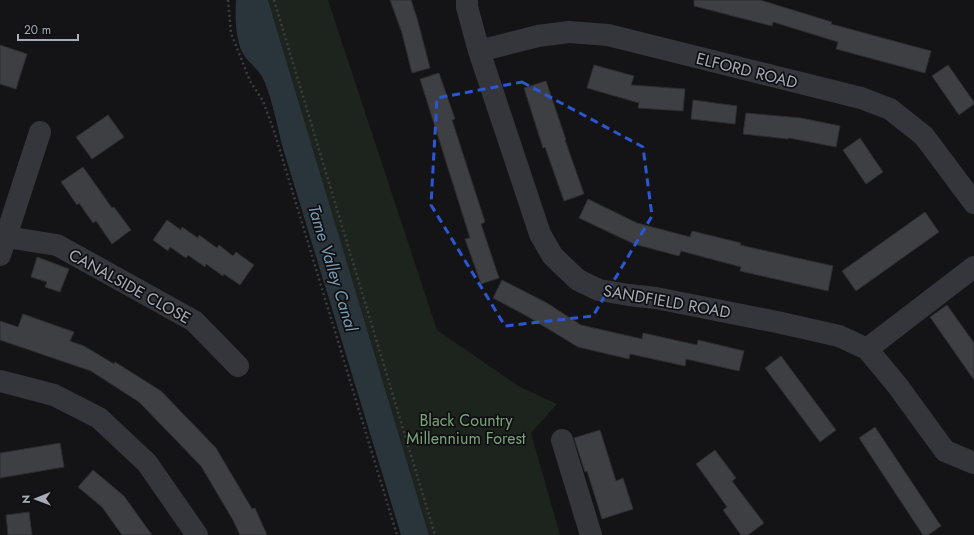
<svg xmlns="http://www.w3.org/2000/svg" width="974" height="535" viewBox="0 0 974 535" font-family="Jost,sans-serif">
	<rect width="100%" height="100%" fill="#141416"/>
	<path fill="#1c241d" d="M268,0H328L437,330L520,387L557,404L531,433L560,535H429Z"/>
	<path fill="#2a343b" d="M236,0H268L429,535H401L282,145C277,125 273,103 265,83C261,71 252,66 245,57C235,43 235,16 236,0Z"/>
	<path fill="#3e3f43" stroke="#2e2e32" d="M390,0H411L417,18L430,68L412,73L402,33Z
		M694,0H760L832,22L831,24L931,51L925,73L836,49L838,42L773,22L772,26L694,6Z
		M0,45L27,54L16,89L0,84Z
		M594,65L634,76L631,85L685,89L683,111L638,108L639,103L587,88Z
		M948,65L974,102V104L959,115L932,76Z
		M439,73L455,119L452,120L485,222L481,224L499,278L481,284L465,239L470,238L420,79Z
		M546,81L566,140H565L584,194L564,201L545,147L543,148L524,88Z
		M693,100L737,106L735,124L691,119Z
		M746,113L801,118L840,126L836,147L789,138L788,139L743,134Z
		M108,115L124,137L92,159L76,137Z
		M860,138L883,172L866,184L843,150Z
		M83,167L112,208L114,207L131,230L112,244L96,221L93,223L79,203L77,205L61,182Z
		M588,199L637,223L690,237L692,231L741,243L740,245L833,266L828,291L740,271L741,267L681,251L679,256L634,244L579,218Z
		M925,212L939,232L856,291L842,271Z
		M167,220L181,230L182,227L198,238L199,235L217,248L219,245L233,256L236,252L254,265L240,285L224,274L223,276L206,264L205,267L188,255L186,258L170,247L168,251L153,240Z
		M37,257L69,269L60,292L45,287L47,282L31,277Z
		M502,280L547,303L581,325L642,339L643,333L697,345L698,340L744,351L739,371L686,359L685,366L630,354L629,359L578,347L525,315L493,298Z
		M947,305L974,343V380L930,317Z
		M23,314L74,332L70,341L84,346L114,364L115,362L161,391L216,448L252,509L255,508L267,535H240L233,520L201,466L139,402L91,371L0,340V321L18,327Z
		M781,356L836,430L820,442L765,368Z
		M875,427L941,526L928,535H923L859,438Z
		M600,430L616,481L623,478L633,509L602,519L587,471L585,472L574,438Z
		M60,443L64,467L0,478V453Z
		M715,450L736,478L732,481L764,523L748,535H741L723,510L727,507L696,464Z
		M93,470L124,496L152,535H122L102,507L78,487Z
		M29,512L32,535H8L6,515Z"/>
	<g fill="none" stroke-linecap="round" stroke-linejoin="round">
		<path stroke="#3b3d42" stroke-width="2.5" stroke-dasharray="2 3" stroke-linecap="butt" d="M228,0L231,33L250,81L263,101L274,131L397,535
			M274,0L435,535"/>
		<path stroke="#35363b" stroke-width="22" d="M467,0V7L479,51L540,234L552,255L562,265L578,280L599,290L629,295L656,298L777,322L839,336L867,349L897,385L945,451L974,463
			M479,51L538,36L569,32L608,35L861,98L890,109L924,136L974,203
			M6,237L57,245L194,321L238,366
			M0,255L40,132
			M867,349L974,267
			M0,381L54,395L99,418L147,463L197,535
			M562,440L591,535"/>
	</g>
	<path fill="none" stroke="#2b57d5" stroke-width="3" stroke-dasharray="8 5" stroke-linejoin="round" d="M522,82L643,147L652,216L593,316L505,326L431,205L437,98Z"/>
	<g text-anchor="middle" stroke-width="3.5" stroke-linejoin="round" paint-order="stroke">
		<g font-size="16" fill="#a5abb7" stroke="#0f0f11">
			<text transform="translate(747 70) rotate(14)" y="6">ELFORD ROAD</text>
			<text transform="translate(130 286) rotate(29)" y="6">CANALSIDE CLOSE</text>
			<text transform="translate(667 301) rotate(10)" y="6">SANDFIELD ROAD</text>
		</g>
		<g font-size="16" fill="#7ba37c" stroke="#0f0f11">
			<text x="466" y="426">Black Country<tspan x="466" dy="18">Millennium Forest</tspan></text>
		</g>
		<g font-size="17" font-style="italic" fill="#7a9bb4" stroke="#0f0f11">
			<text transform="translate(333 268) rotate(73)" y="6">Tame Valley Canal</text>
		</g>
	</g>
	<g transform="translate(36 499) rotate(269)" stroke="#0f0f11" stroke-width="3" paint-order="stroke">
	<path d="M0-3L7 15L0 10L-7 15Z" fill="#a5abb7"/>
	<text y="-6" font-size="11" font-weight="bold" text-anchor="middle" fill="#a5abb7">N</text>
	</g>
	<path d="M18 34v6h60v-6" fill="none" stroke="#a5abb7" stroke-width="2"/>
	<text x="24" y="34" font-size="12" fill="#a5abb7" stroke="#0f0f11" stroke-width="3" paint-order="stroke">20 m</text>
</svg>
